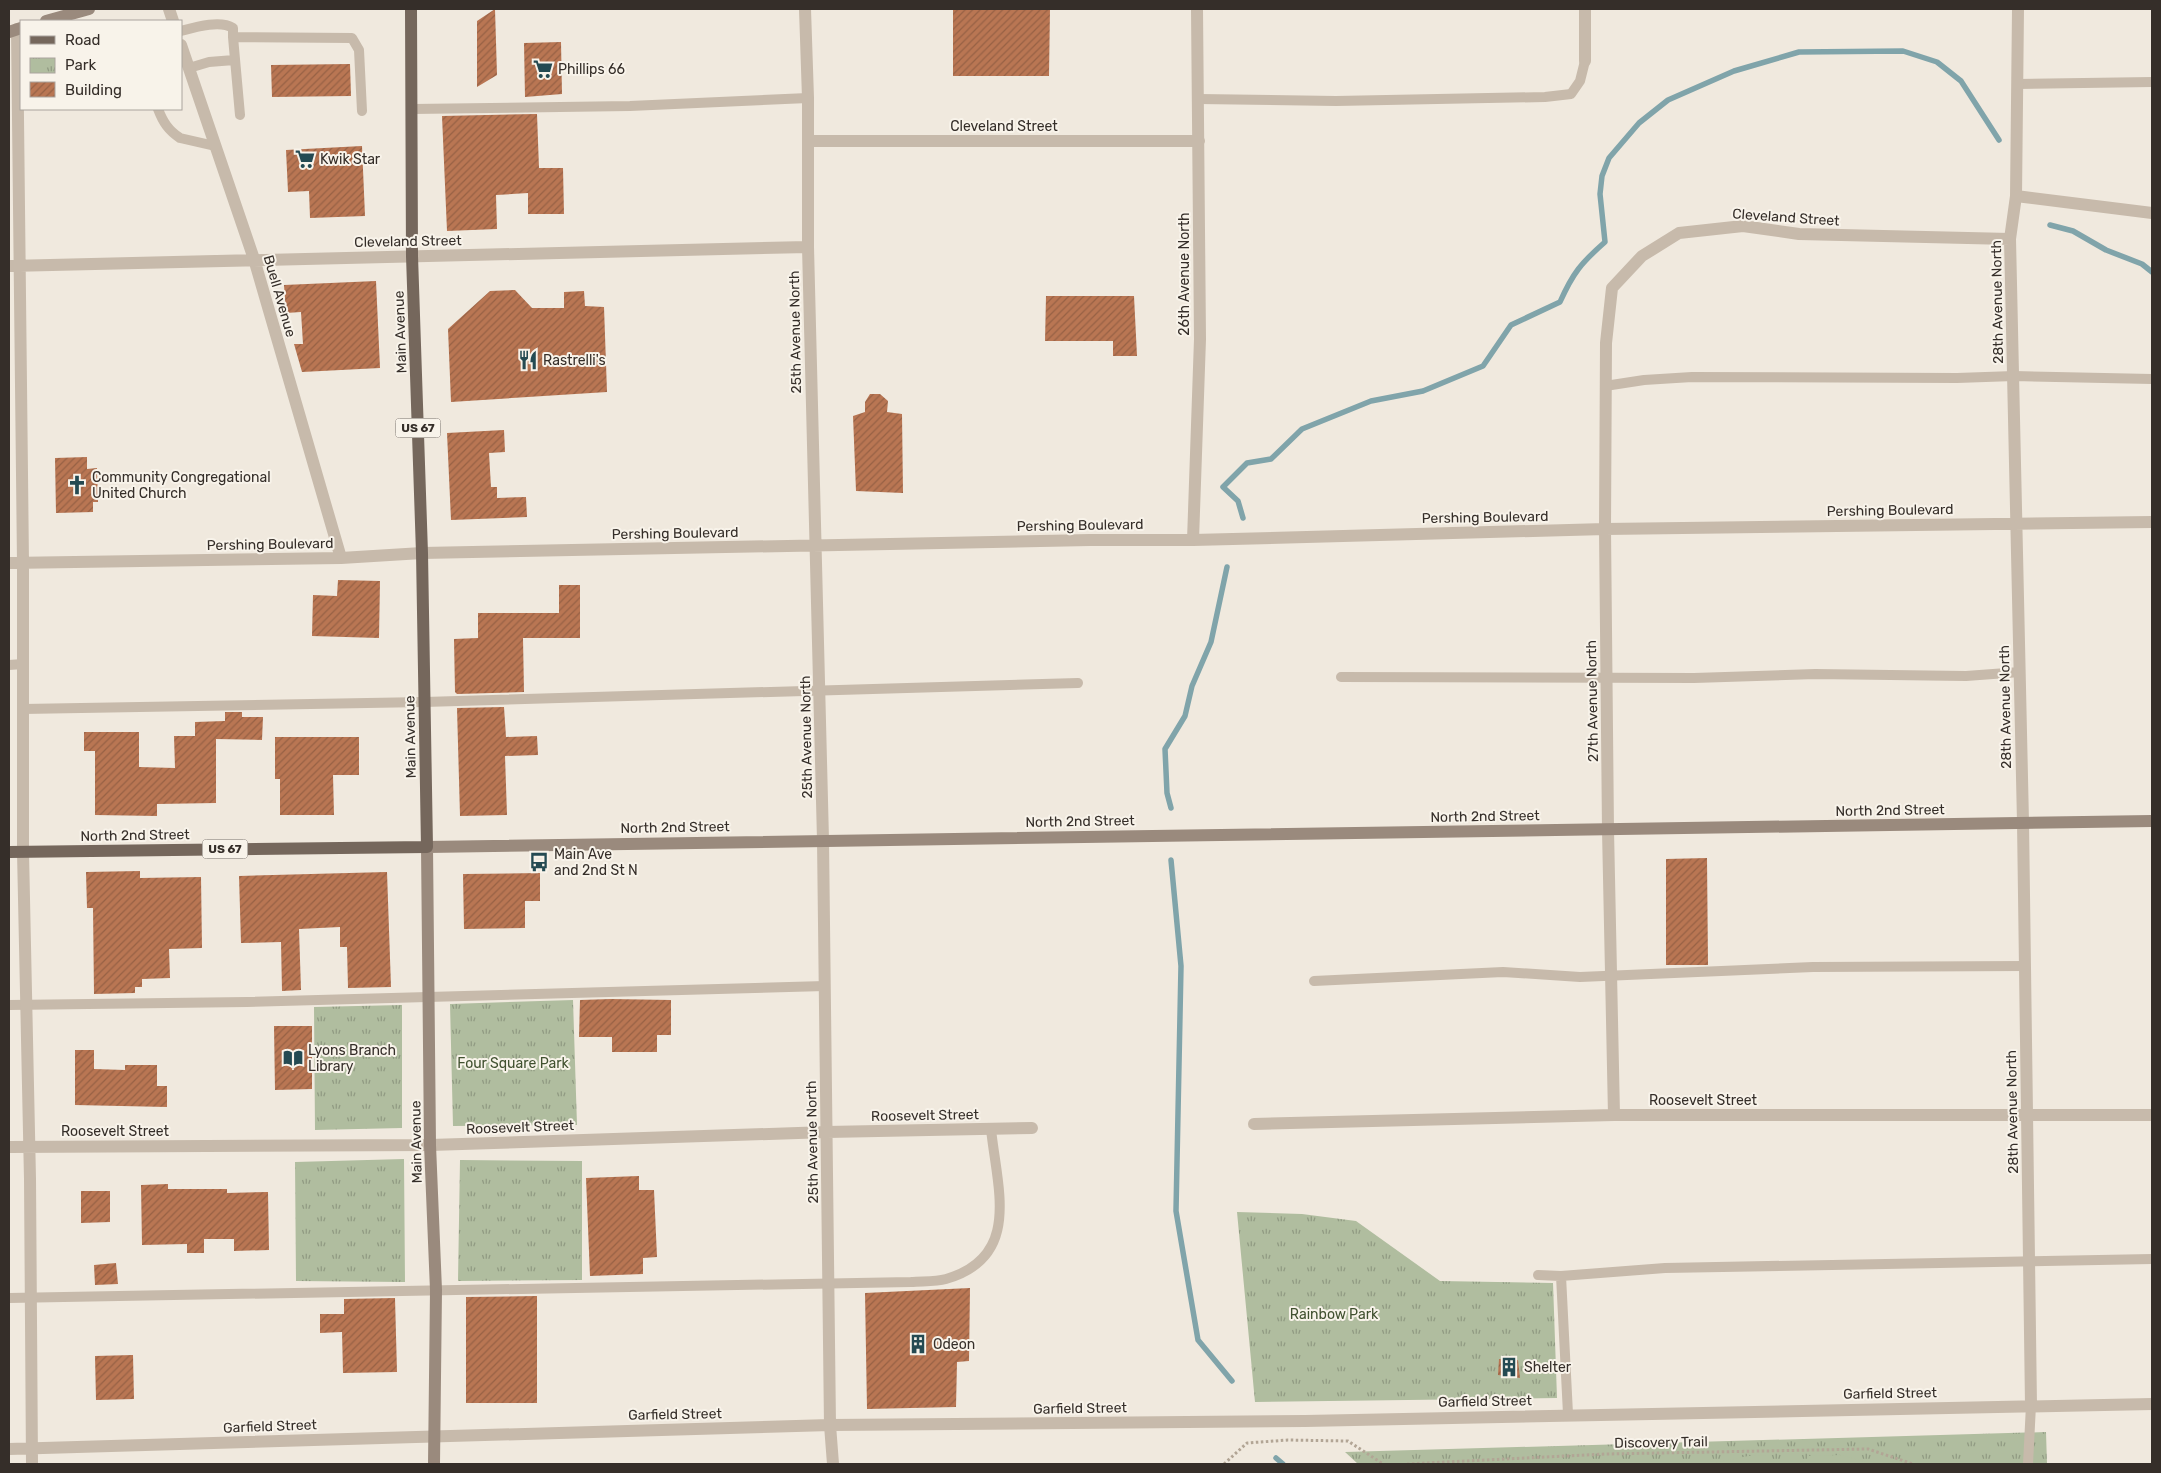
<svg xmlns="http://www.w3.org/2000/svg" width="2161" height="1473" viewBox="0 0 2161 1473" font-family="Rubik,sans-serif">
	<defs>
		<pattern id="park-tufts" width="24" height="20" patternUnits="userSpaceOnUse" patternTransform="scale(1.25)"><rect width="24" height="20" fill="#b0bd9f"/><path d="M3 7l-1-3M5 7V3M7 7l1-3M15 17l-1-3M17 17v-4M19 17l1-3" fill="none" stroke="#909a82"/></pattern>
		<pattern id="building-hatch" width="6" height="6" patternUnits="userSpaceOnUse" patternTransform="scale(1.25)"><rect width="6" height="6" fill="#b97653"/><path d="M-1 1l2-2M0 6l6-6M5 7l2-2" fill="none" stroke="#976145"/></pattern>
	</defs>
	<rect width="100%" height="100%" fill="#f0e9de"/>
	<path fill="url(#park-tufts)" d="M573,1000L577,1125L453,1126L450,1004Z
		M402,1005V1128L315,1130L314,1007Z
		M404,1159L405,1282L296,1281L295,1162Z
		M460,1160L582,1161V1280L458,1281Z
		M1237,1212L1302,1214L1356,1221L1440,1281L1553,1283L1557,1398L1255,1402Z
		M2046,1432L2047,1464H1358L1345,1452Z"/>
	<path fill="#b0bd9f" d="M1766,1455V1464H1709L1748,1456Z
		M1840,1455L1874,1464H1808V1456Z"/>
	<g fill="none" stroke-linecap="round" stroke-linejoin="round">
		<path stroke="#80a4aa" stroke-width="5.5" d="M2050,225L2073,231L2106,250L2142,264L2152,272
			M1243,518L1238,501L1223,487L1247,463L1271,459L1302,429L1371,401L1423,391L1483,366L1511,325L1560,302C1573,273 1581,263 1605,242L1600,194L1602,176L1609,158L1639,123L1668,100L1734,71L1799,52L1903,51L1937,62L1961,81L1999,140
			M1171,808L1167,793L1165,749L1185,716L1192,686L1211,642L1227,567
			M1171,860L1181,966L1176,1211L1198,1340L1232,1381
			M1276,1458L1283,1464"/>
	</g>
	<path fill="url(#building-hatch)" d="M495,9L497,75L477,87V21Z
		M953,9H1050L1049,76H953Z
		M561,42L562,94L525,97L524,43Z
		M350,64L351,96L272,97L271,65Z
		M537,114L539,168H563L564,214H528V193L496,195L497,229L447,231L442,116Z
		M362,146L365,216L310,218L309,191L288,192L286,150Z
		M376,281L380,368L302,372L294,344H303L301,312L286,313L284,285Z
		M515,290L532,308H564V292L584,291L585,306L604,307L607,392L451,402L448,329L490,291Z
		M1046,296H1134L1137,356H1113V341H1045Z
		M870,394H880L888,401L887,412L902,414L903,493L856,491L853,416L865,412V402Z
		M504,430L505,452L489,453L491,487H497V498L526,497L527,517L451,520L447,433Z
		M87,457V469L97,468L98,502H93V512L56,513L55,458Z
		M338,580L380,581L379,638L312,636L313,595L337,596Z
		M559,585H580V638H523L524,692L457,694L455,692L454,639L478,638V613H559Z
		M504,707L506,737L537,736L538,755L505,756L507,815L460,816L457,708Z
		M225,712H242V717H263L262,740L216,739V803L157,804V816L95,815V751H84V732H139V767L175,768L174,736H195V722L225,721Z
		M275,737H359V775H333L334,815H280V779H275Z
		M1707,858L1708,965H1666V859Z
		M140,871V878L201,877L202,948L169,949L170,978L142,979V987H135V993L94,994L93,908H87L86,872Z
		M387,872L391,987L348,988L347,947H340V927L299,929L301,990L282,991L281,942L241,943L239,876Z
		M540,873V901H525V928L464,929L463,874Z
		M611,999L671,1000V1035H657V1052H612V1037H579L580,1000Z
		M274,1026H312V1089L275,1090Z
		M75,1050H94V1069L125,1070V1065H157V1086H167V1107L75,1105Z
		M639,1176V1190H654L657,1257L643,1258V1274L590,1276L586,1178Z
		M168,1184V1189H227V1193L268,1192L269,1250L234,1251V1239H204V1253H187V1244L142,1245L141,1185Z
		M81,1191H110V1222L81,1223Z
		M116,1263L118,1284L95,1285L94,1265Z
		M970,1288L969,1361L957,1362L956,1407L867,1409L865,1293Z
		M537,1296V1403H466V1297Z
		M395,1298L397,1372L343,1373L342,1332L320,1333V1314H344V1299Z
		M133,1355L134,1399L96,1400L95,1356Z
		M1499,1359L1518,1360L1520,1378L1498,1375Z"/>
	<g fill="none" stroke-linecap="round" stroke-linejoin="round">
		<path stroke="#b2a595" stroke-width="3" stroke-dasharray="2.5 2.5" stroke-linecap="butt" d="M1224,1464L1247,1443L1288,1440L1348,1441L1383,1464
			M1407,1464L1606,1454L1868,1449L1913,1464"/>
		<path stroke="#c7baab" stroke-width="10" d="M181,31C196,27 220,20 233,28V37
			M189,68L209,62L234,60
			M2017,84L2152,82
			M1199,99L1336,101L1545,97L1571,94L1580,81L1585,61
			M158,109C163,122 168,130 180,138L215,146
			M412,109L630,106L808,98
			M240,115L233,37L352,38L359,50L362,111
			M1605,386L1644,380L1692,377L1957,378L2014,376L2152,379
			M9,665L23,664
			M1341,677L1694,678L1815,674L1966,676L2020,672
			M23,709L424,702L1078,683
			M1314,981L1503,972L1580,977L1813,967L2025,966
			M9,1005L247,1002L825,986
			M1538,1275L1561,1276L1665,1268L2152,1259
			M1561,1276L1568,1414
			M9,1298L911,1282C923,1281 935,1282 946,1279C1022,1257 997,1188 991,1129
			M2028,1464L2031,1405"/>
		<path stroke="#c7baab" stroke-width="12" d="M169,9L173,21
			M805,9L808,98V247L823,840L830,1425L833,1464
			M1585,9V61
			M2018,9L2016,196L2010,239L2023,822L2031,1405
			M17,29L23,563V852L30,1179L32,1464
			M181,45L254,259L341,558
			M808,141H1199
			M2016,196L2152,213
			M9,266L808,247
			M1193,540L1200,339L1197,9
			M9,563L341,558L422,553L1090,540H1193L1605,529L2152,522
			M1614,1115L1608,830L1605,529L1606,343L1612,288L1642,256L1679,233L1743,226L1799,234L2010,239
			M1254,1124L1614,1115H2152
			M9,1147L430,1145L827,1132L1032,1128
			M9,1449L830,1425L1305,1421L2152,1404"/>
		<path stroke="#9a8a7d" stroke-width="12" d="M46,21L89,9
			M9,32L21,28
			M434,1464L436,1290L430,1145L427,847L2152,821"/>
		<path stroke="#75675c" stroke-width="12" d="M9,852L427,847L422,553L412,256L411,9"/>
	</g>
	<defs>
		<symbol id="supermarket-bare" viewBox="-9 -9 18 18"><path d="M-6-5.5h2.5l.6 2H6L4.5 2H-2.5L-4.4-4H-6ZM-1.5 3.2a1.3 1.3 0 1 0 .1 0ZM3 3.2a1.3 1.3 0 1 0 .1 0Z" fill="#244a52" stroke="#f8f3ea" stroke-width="2.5" paint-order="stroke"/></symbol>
		<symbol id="restaurant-bare" viewBox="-9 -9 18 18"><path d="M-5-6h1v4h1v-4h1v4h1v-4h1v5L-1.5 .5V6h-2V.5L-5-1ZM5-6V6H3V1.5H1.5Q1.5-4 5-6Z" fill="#244a52" stroke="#f8f3ea" stroke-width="2.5" paint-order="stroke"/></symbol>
		<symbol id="church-bare" viewBox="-9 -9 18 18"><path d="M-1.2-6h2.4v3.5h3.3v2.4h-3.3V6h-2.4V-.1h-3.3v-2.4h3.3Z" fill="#244a52" stroke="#f8f3ea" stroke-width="2.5" paint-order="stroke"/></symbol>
		<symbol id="bus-bare" viewBox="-9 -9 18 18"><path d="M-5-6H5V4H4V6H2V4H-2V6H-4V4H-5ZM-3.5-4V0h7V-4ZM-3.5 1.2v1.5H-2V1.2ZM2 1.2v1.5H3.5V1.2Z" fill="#244a52" stroke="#f8f3ea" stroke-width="2.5" paint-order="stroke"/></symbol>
		<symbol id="library-bare" viewBox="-9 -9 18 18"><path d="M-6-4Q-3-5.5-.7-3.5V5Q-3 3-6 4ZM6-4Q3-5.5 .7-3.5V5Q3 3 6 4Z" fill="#244a52" stroke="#f8f3ea" stroke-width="2.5" paint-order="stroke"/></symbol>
		<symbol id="building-bare" viewBox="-9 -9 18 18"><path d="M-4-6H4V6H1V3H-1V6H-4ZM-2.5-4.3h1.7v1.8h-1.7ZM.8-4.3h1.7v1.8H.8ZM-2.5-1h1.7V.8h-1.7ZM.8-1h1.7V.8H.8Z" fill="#244a52" stroke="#f8f3ea" stroke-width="2.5" paint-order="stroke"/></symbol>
	</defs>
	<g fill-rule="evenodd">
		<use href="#supermarket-bare" x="529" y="55" width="28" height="28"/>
		<use href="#supermarket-bare" x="291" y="145" width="28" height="28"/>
		<use href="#restaurant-bare" x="514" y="346" width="28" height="28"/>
		<use href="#church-bare" x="63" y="471" width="28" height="28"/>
		<use href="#bus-bare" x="525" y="848" width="28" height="28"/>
		<use href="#library-bare" x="279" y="1044" width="28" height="28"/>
		<use href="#building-bare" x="904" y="1330" width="28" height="28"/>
		<use href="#building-bare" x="1495" y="1353" width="28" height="28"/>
	</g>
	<g text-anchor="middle" stroke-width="4" stroke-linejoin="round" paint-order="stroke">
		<g fill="#f8f3ea" stroke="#706963" stroke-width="1">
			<rect x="395.5" y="418.5" width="45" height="19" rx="4"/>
			<rect x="202.5" y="839.5" width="45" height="19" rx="4"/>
		</g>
		<g font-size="12" font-weight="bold" fill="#352e29">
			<text x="418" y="432">US 67</text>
			<text x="225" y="853">US 67</text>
		</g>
		<g font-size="14" fill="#352e29" stroke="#f8f3ea" text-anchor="start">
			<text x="558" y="74">Phillips 66</text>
			<text x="320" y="164">Kwik Star</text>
			<text x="543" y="365">Rastrelli's</text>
			<text x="92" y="482">Community Congregational<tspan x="92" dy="16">United Church</tspan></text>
			<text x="554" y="859">Main Ave<tspan x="554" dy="16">and 2nd St N</tspan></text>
			<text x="308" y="1055">Lyons Branch<tspan x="308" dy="16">Library</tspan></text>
			<text x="933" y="1349">Odeon</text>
			<text x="1524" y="1372">Shelter</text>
		</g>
		<g font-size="14" fill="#352e29" stroke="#f8f3ea">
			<text x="1004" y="131">Cleveland Street</text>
			<text transform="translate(1786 217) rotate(4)" y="5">Cleveland Street</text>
			<text transform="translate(408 241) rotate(-1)" y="5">Cleveland Street</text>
			<text transform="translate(1184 274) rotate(-90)" y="5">26th Avenue North</text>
			<text transform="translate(280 296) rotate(74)" y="5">Buell Avenue</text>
			<text transform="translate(1997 302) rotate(-91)" y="5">28th Avenue North</text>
			<text transform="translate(400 332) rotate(-92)" y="5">Main Avenue</text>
			<text transform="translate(795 332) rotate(-91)" y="5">25th Avenue North</text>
			<text transform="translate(1890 510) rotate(-1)" y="5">Pershing Boulevard</text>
			<text transform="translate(1485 517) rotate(-1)" y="5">Pershing Boulevard</text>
			<text transform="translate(1080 525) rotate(-1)" y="5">Pershing Boulevard</text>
			<text transform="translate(675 533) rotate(-1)" y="5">Pershing Boulevard</text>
			<text transform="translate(270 544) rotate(-1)" y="5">Pershing Boulevard</text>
			<text transform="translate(1592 701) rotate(-91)" y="5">27th Avenue North</text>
			<text transform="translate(2005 707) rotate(-91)" y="5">28th Avenue North</text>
			<text transform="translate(410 737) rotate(-91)" y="5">Main Avenue</text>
			<text transform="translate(806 737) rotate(-91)" y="5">25th Avenue North</text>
			<text transform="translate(1890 810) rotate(-1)" y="5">North 2nd Street</text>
			<text transform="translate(1485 816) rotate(-1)" y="5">North 2nd Street</text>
			<text transform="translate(1080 821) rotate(-1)" y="5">North 2nd Street</text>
			<text transform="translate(675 827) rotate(-1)" y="5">North 2nd Street</text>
			<text transform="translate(135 835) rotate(-1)" y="5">North 2nd Street</text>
			<text x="1703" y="1105">Roosevelt Street</text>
			<text transform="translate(2012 1112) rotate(-91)" y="5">28th Avenue North</text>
			<text transform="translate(925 1115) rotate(-1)" y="5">Roosevelt Street</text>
			<text transform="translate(520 1127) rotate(-2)" y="5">Roosevelt Street</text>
			<text x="115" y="1136">Roosevelt Street</text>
			<text transform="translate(416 1142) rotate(-91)" y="5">Main Avenue</text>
			<text transform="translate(812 1142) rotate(-91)" y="5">25th Avenue North</text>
			<text transform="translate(1890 1393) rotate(-1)" y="5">Garfield Street</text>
			<text transform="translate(1485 1401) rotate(-1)" y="5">Garfield Street</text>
			<text transform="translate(1080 1408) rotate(-1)" y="5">Garfield Street</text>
			<text transform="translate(675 1414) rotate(-1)" y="5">Garfield Street</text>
			<text transform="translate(270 1426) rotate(-2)" y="5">Garfield Street</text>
			<text transform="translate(1661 1442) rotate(-1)" y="5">Discovery Trail</text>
		</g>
		<g font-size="14" fill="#415130" stroke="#f8f3ea">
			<text x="513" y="1068">Four Square Park</text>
			<text x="1334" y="1319">Rainbow Park</text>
		</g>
	</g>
	<rect width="2161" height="1473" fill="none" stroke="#352e29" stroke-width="20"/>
	<rect x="20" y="20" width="162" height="90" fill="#f8f3ea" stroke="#aaa49d"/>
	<rect x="30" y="36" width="25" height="8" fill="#75675c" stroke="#aaa49d"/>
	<text x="65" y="45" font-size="15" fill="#352e29">Road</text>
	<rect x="30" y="58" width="25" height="15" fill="url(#park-tufts)" stroke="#aaa49d"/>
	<text x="65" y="70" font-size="15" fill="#352e29">Park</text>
	<rect x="30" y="82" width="25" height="15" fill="url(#building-hatch)" stroke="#aaa49d"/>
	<text x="65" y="95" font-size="15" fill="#352e29">Building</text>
</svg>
